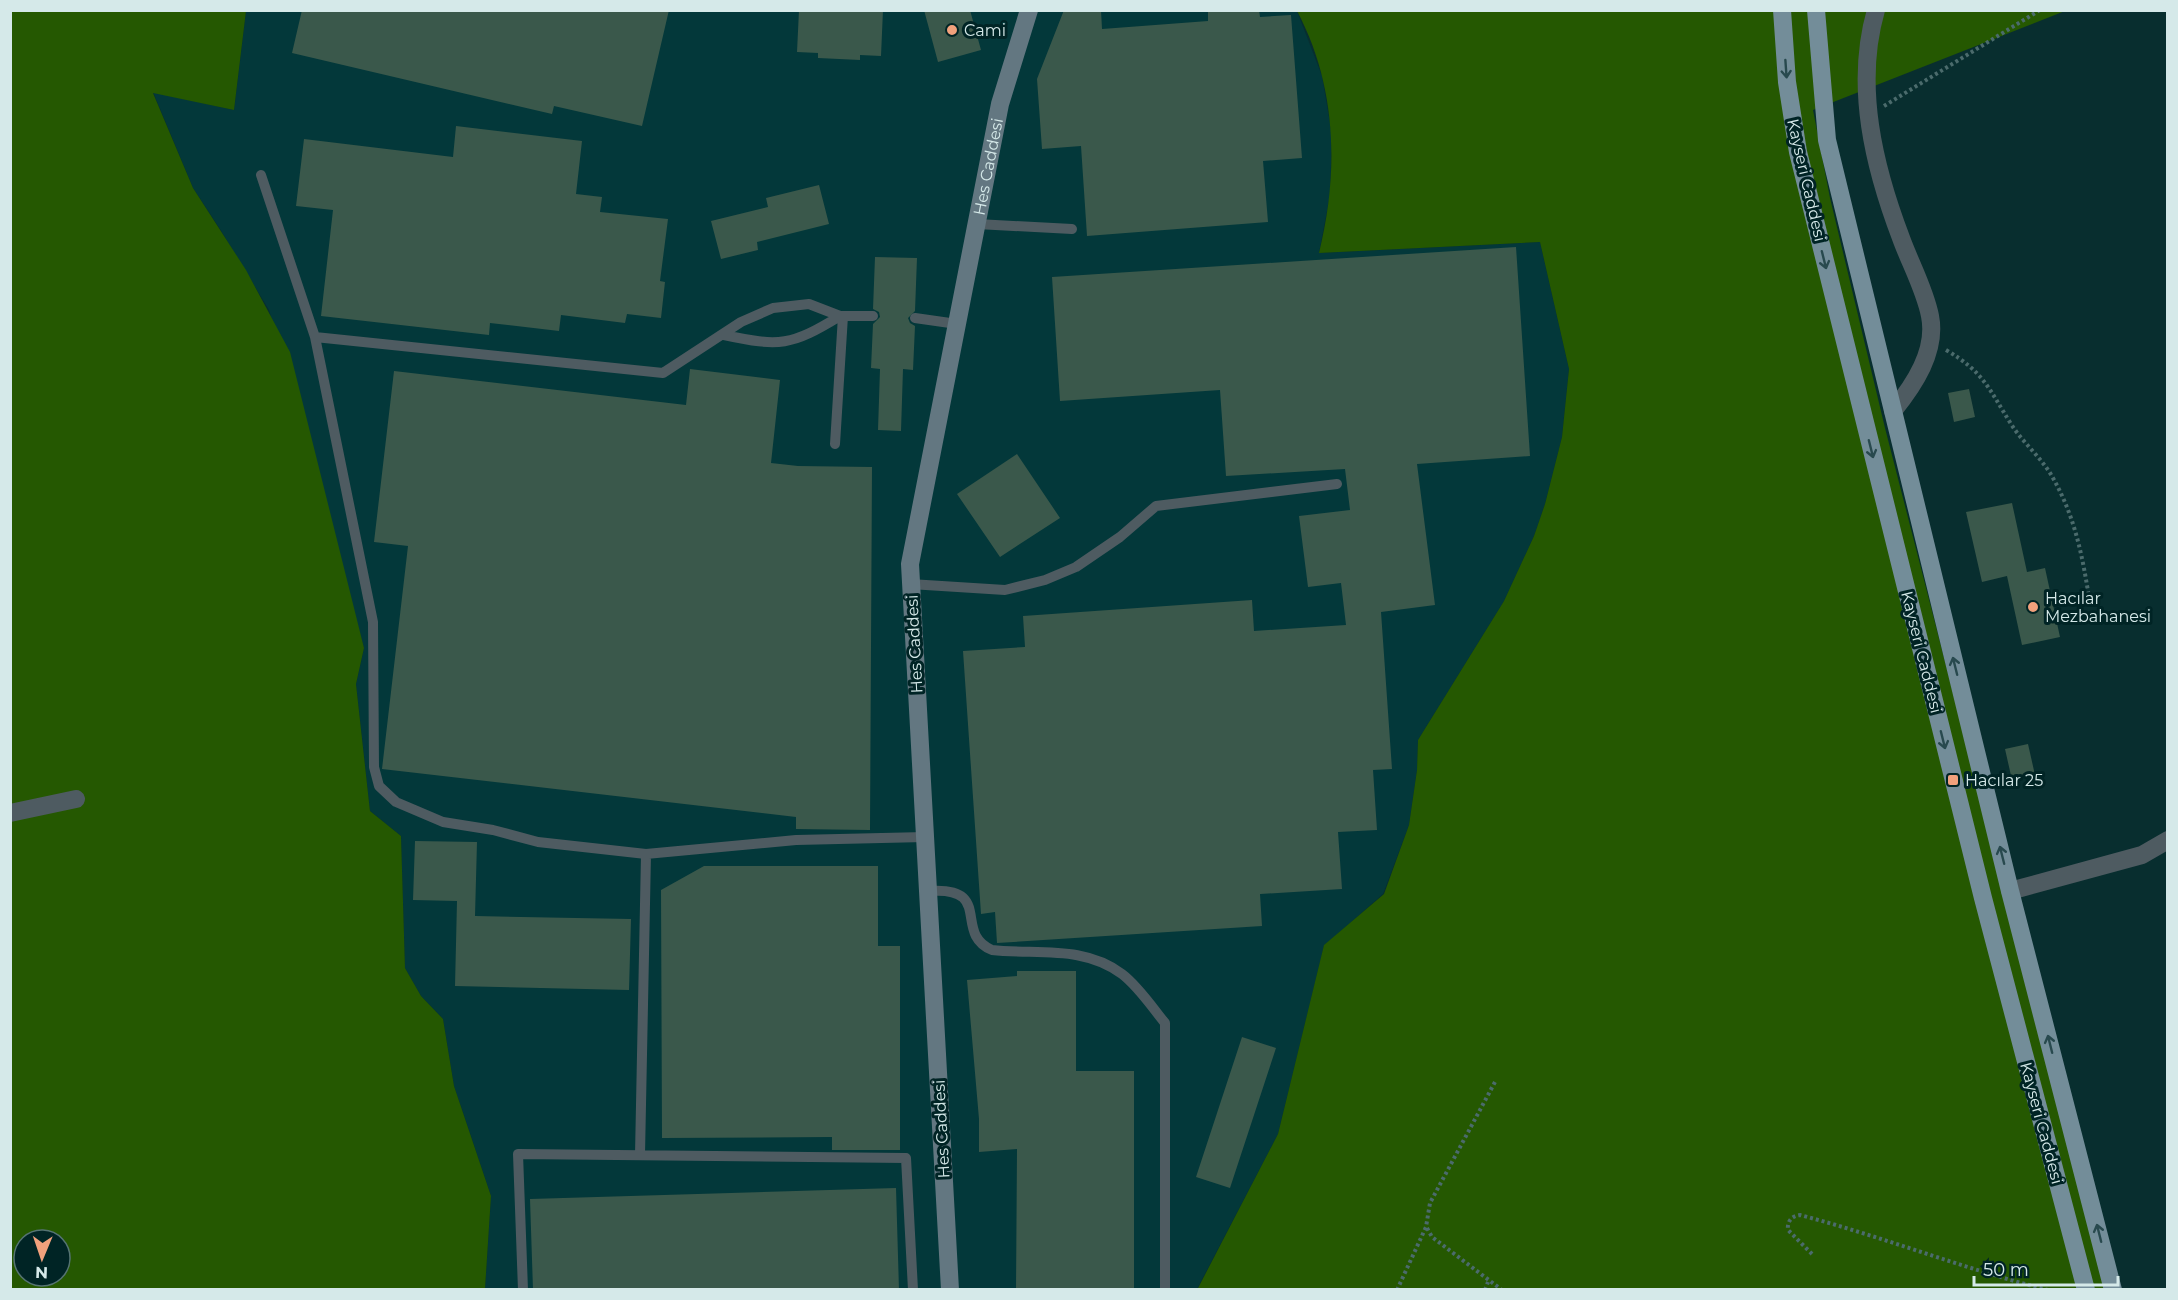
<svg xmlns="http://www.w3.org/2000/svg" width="2178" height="1300" viewBox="0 0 2178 1300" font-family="Montserrat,sans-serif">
	<rect width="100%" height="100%" fill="#082e2f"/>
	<path fill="#03383a" d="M246,11H1297L1322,76L1332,135L1330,195L1319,253L1540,242L1569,369L1562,437L1545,504L1534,536L1504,601L1418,740L1417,770L1409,825L1383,894L1324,946L1278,1134L1197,1289H485L491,1196L454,1086L443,1019L421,996L405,968L401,836L370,811L356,684L364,648L269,310L220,229L193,188L153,92L234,110Z"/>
	<path fill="#255801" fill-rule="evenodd" d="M10,11H246L234,110L153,93L193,188L246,270L290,352L364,648L356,684L370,811L401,836L405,968L421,996L443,1019L454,1086L491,1196L485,1289H11ZM24,1240H60V1276H24Z
		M1297,11H2065L1813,110L1830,198L1885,428L2106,1289L1197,1290L1278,1134L1324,945L1384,894L1409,825L1417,770L1418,740L1504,601L1534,536L1545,504L1562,437L1569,369L1540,242L1319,253C1339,172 1337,86 1297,11Z"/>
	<path fill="#3a584b" d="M302,10H669L642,126L554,106L552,114L292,53Z
		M799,10H883L881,56L860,55V60L818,58V53L797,52Z
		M924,10H970L981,50L938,62Z
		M1064,10H1101L1102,29L1208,21V10H1259L1260,17L1291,15L1302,158L1263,161L1268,222L1087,236L1081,146L1042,149L1037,79Z
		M456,126L582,141L576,194L602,197L600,212L668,219L660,281L665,282L661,318L627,314L625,323L561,315L559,331L490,323L489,335L321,316L333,210L296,206L304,139L453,157Z
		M819,185L829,224L757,242L758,250L721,259L711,221L768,207L766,198Z
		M1516,247L1530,456L1417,464L1435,605L1381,612L1392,769L1373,770L1377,830L1338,832L1342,889L1260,894L1262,926L997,943L995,912L981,914L963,651L1025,647L1023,616L1252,600L1254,631L1346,625L1341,583L1308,587L1299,516L1350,510L1345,469L1226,476L1220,390L1060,401L1052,277Z
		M875,257L917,258L915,311L908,318L910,323L915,326L913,370L903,369L901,431L878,430L880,369L871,368L873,324L880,317L879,312L873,309Z
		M690,369L780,380L771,463L798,466L872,467L870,830L796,829V817L382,769L408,546L374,542L394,371L686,405Z
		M1969,389L1975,417L1954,422L1948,393Z
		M1017,454L1060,518L1000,557L957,494Z
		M2012,503L2027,572L2045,568L2060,637L2022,645L2007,576L1982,582L1966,512Z
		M2028,744L2035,775L2012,780L2005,749Z
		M415,841L477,842L475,916L631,919L629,990L455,986L457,901L413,900Z
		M704,866H878V946H900V1150H832V1137L662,1138L661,890Z
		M1017,971H1076V1071H1134V1290H1016L1017,1149L979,1152V1119L967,980L1017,976Z
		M1242,1037L1276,1048L1230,1188L1196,1177Z
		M896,1188L899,1290H533L530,1199Z"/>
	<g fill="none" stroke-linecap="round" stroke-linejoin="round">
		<path stroke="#4b6b6c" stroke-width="4" stroke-dasharray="3 3" stroke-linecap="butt" d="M1884,106L2040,10
			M1946,350C1984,372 1989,389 2011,424C2023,443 2042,458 2053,478C2076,519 2083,559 2090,604
			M1427,1228L1432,1237L1502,1290
			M1812,1254L1788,1230C1787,1222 1791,1216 1800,1215C1884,1237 1964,1269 2048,1290
			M1397,1290L1426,1227L1430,1203L1495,1082
			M1485,1290L1488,1282"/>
		<path stroke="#4e5b61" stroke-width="10" d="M261,175L315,337L663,373L741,322L773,308L809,304L840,316H873
			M977,224L1072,229
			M915,318L957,324
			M724,335C780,347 791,346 840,316
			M315,337L373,622L374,767L379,786L396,802L443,822L493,830L538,842L646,854
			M835,444L843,316
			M910,584L1005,590L1045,580L1076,567L1120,537L1156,506L1337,484
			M928,891C995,886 952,933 992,950C1037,955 1083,945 1122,974C1138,986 1152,1007 1165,1023V1290
			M640,1155L646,854L796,840L925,837
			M523,1290L518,1154L906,1158L913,1290"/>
		<path stroke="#4e5b61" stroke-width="18" d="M1876,10C1854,86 1874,167 1901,238C1910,263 1925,290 1930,316C1937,351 1914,385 1893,411
			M10,813L76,799
			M2010,891L2142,855L2168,840"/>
		<path stroke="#637781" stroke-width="18" id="s1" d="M950,1290L910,564L1000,104L1029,10"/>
		<path stroke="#738d99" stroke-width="18" d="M1782,10L1787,82L1798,152L1983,898L2086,1290
			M1816,10L1827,140L2010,891L2113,1290"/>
	</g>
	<defs><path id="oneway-shaft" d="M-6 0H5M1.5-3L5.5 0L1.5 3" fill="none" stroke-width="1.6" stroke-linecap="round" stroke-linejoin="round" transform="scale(1.5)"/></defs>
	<g stroke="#28494e">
		<use href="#oneway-shaft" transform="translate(1786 69) rotate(86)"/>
		<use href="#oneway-shaft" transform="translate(1824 260) rotate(76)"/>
		<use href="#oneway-shaft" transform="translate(1871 449) rotate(76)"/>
		<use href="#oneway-shaft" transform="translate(1955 666) rotate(-104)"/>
		<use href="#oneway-shaft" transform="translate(1943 740) rotate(76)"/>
		<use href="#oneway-shaft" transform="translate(2002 855) rotate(-104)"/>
		<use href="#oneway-shaft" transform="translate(2050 1044) rotate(-104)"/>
		<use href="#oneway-shaft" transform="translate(2099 1233) rotate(-104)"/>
	</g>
	<g fill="#f1a17c" stroke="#002425" stroke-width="2">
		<circle cx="952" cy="30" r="6"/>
		<circle cx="2033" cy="607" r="6"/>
		<rect x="1947" y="774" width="12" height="12" rx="3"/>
	</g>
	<g text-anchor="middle" stroke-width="6" stroke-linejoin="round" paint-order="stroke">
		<g font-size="16" fill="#d5e9e9" stroke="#002425" text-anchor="start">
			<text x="964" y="36">Cami</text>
			<text x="2045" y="604">Hacılar<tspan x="2045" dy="18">Mezbahanesi</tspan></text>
			<text x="1965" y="786">Hacılar 25</text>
		</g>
		<g font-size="16" fill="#d5e9e9" stroke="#002425">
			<text dy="6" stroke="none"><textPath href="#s1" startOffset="1132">Hes Caddesi</textPath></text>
			<text transform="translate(1807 180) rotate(77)" y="6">Kayseri Caddesi</text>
			<text transform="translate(914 644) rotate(-93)" y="6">Hes Caddesi</text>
			<text transform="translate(1922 652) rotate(76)" y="6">Kayseri Caddesi</text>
			<text transform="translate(2042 1123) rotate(75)" y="6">Kayseri Caddesi</text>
			<text transform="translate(941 1129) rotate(-93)" y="6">Hes Caddesi</text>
		</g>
	</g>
	<rect width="2178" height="1300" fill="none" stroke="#d5e9e9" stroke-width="24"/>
	<g transform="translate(42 1258) rotate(182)"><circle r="28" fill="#002425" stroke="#557373" stroke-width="1.5"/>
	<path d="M0-4.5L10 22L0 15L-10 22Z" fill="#f1a17c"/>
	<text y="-9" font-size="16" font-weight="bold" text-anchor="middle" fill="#d5e9e9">N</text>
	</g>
	<path d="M1974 1276v9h144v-9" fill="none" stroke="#d5e9e9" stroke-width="3"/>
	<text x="1983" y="1276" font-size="18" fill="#d5e9e9" stroke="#002425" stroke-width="4.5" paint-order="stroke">50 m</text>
</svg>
